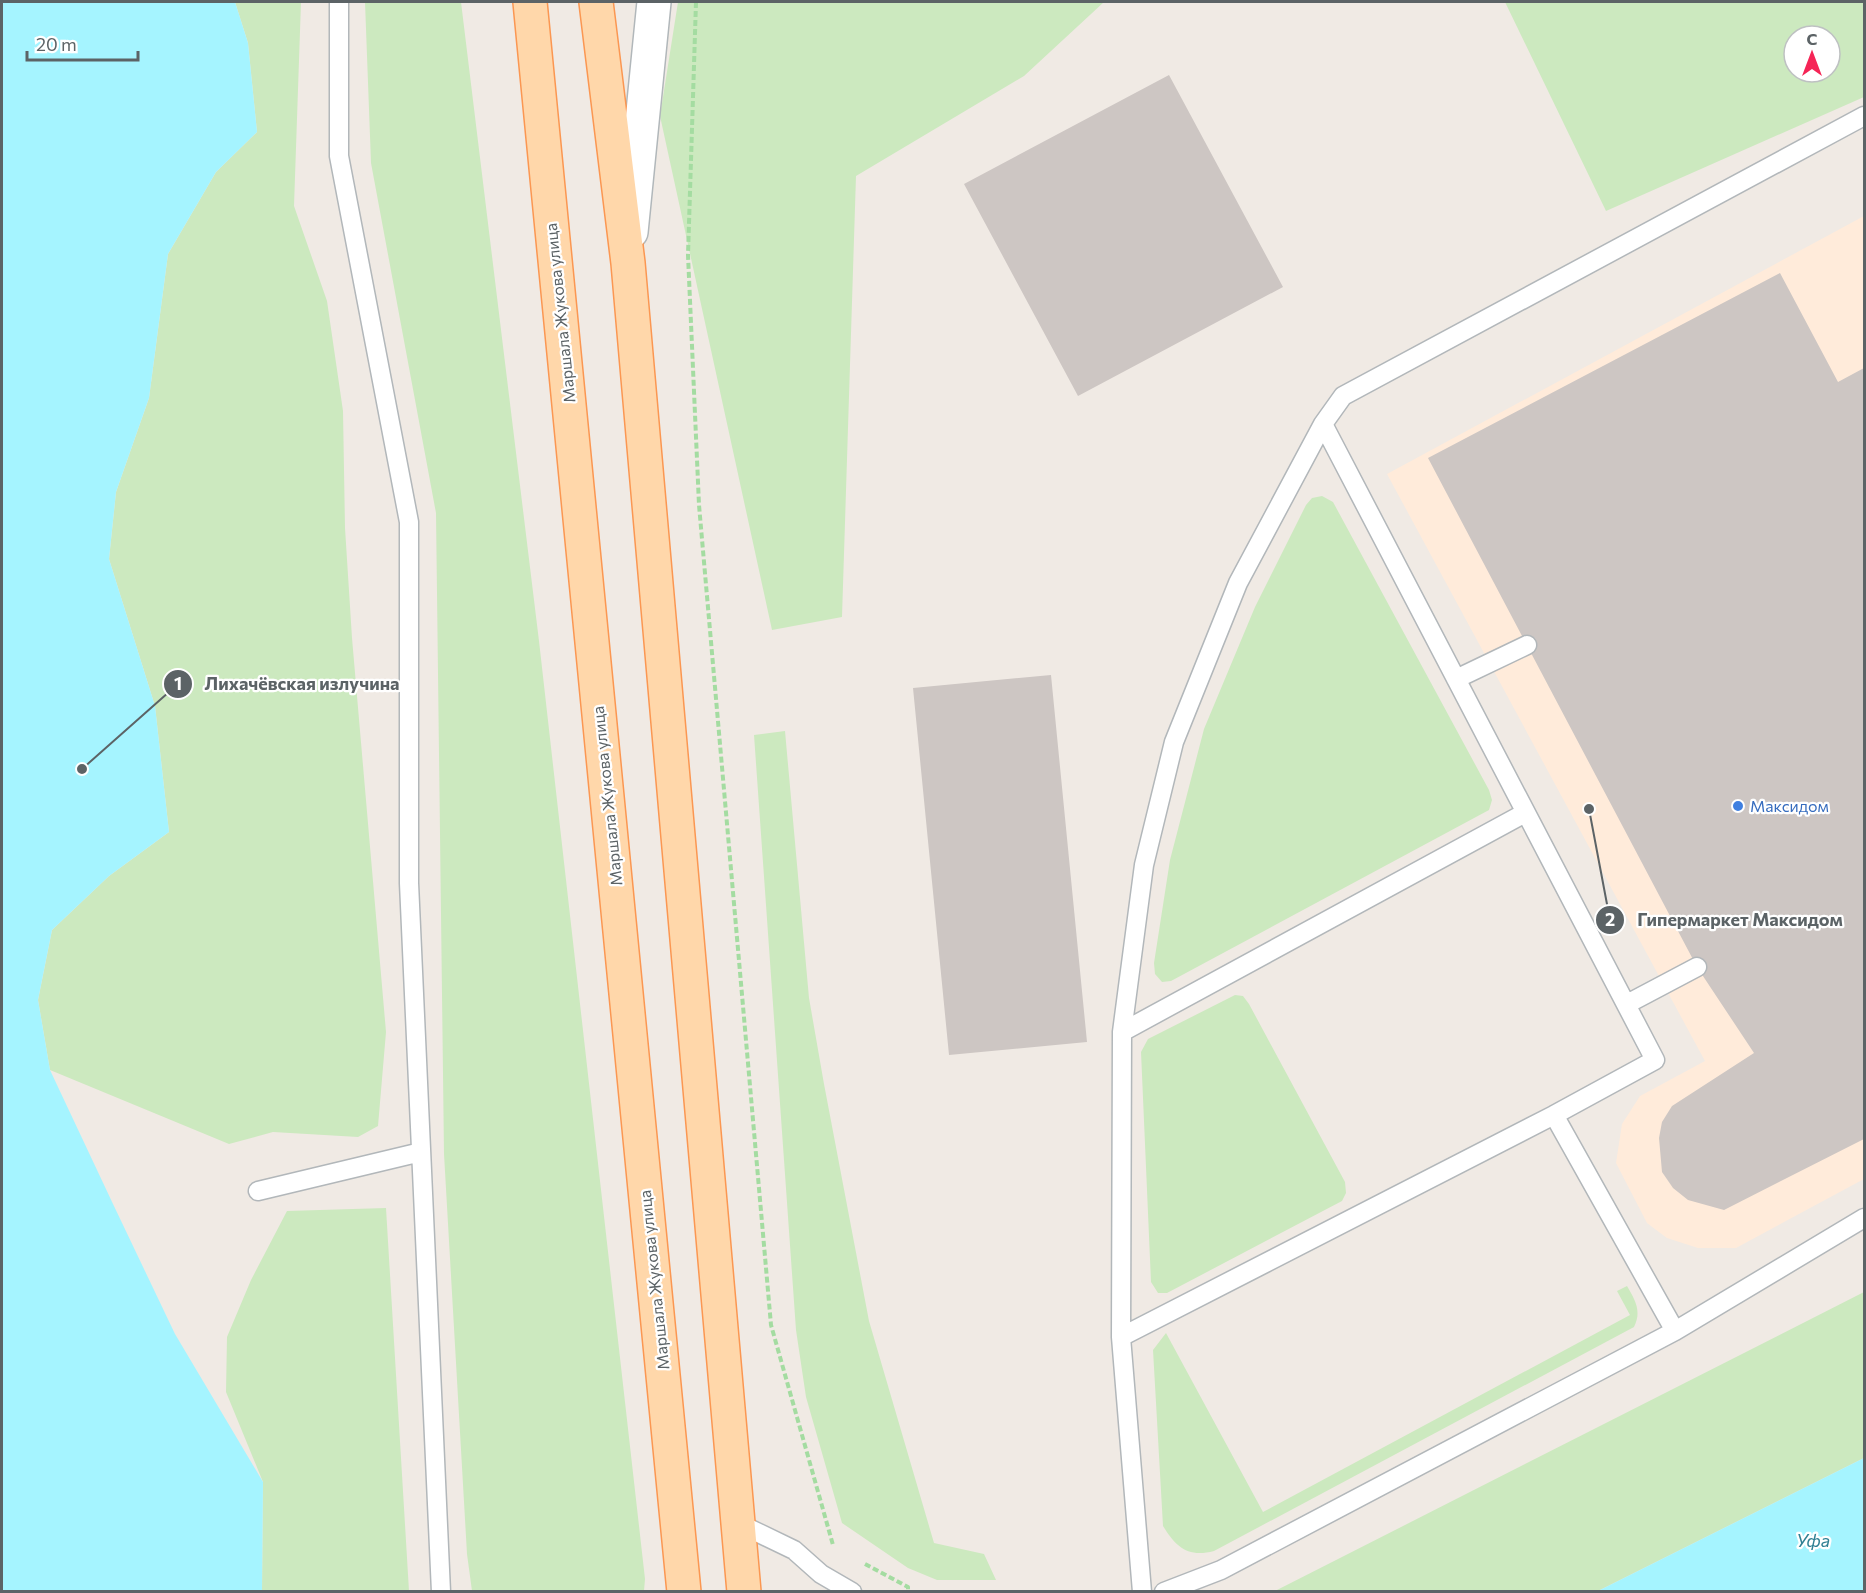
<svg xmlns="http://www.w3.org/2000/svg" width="1866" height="1593" viewBox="0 0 1866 1593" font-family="Commissioner,sans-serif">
	<rect width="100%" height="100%" fill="#f0eae4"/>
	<path fill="#ffebda" d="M1864,216V1179L1736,1248H1698L1667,1238L1647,1223L1616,1163L1622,1124L1640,1096L1705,1061L1387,474Z"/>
	<path fill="#cce9bf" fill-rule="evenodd" d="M235,2H301L294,206L327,301L343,411L345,528L352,638L386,1032L378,1126L358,1137L273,1132L229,1144L50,1070L38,1000L52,930L109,876L169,832L155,706L109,559L116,492L149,398L168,254L216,172L257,132L248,43Z
		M365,2H461L539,641L645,1579L644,1591H472L467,1554L444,1154L436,513L371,163Z
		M678,2H1104L1024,76L856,176L842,617L772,630L660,116Z
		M1505,2H1864V97L1606,211ZM1794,36H1830V72H1794Z
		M1322,496L1333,502L1489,790L1492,800L1489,810L1171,981L1162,982L1155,974L1154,963L1170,860L1204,729L1255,607L1306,505L1312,498Z
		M785,731L809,998L824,1084L869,1321L934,1543L984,1554L996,1580H937L908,1568L842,1523L806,1397L796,1330L754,735Z
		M1235,995L1243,996L1249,1004L1345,1182L1346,1193L1342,1201L1167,1293H1158L1151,1282L1141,1052L1148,1039Z
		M386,1208L409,1591H262L263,1482L226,1392L227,1337L251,1280L287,1211Z
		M1627,1286C1635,1300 1642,1311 1634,1327L1214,1551C1188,1558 1176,1547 1163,1526L1153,1350L1166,1333L1263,1512L1630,1315L1617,1291Z
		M1864,1292V1458L1598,1591H1275Z"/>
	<path fill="#a5f4ff" d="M2,2H235L248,43L257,132L216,172L168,254L149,398L116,492L109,559L155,706L169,832L109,876L52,930L38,1000L50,1070L113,1204L175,1334L263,1482L262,1591H2Z
		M1864,1458V1591H1598Z"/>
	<path fill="#cdc6c3" d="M1169,75L1283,287L1078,396L964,184Z
		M1780,273L1838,382L1864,368V1139L1724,1210L1688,1200L1673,1188L1662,1172L1659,1138L1662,1122L1672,1106L1754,1053L1697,967L1428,458Z
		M1051,675L1087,1042L949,1055L913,688Z"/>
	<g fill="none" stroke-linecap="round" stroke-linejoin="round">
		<defs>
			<path id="lane" d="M339,2V156L409,522V883L441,1592
				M1323,424L1655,1060L1554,1115L1675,1331
				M1456,679L1527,645
				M1627,1004L1697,967
				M1122,1032L1525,813
				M258,1191L421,1152
				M1121,1337L1554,1115
				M740,1524L794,1550L821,1574L852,1592
				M1142,1592L1121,1337L1122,1032L1144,865L1174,742L1238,583L1323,424L1343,396L1864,116
				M1164,1592L1221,1570L1675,1331L1864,1218"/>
			<path id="secondary" d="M631,232L654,2"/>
			<path id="primary" d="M530,2L684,1592
				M596,2L628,263L744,1592"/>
		</defs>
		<use href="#lane" stroke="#b2b7ba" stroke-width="21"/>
		<use href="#secondary" stroke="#b1b7ba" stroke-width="36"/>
		<use href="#primary" stroke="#fb9752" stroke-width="36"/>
		<path stroke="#a4dca1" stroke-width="4" stroke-dasharray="6 3" stroke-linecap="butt" d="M696,2L688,255L699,505L771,1325L833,1545
			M865,1564L908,1587V1592"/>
		<use href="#lane" stroke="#fff" stroke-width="18"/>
		<use href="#secondary" stroke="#fff" stroke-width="33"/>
		<use href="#primary" stroke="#ffd7aa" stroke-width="33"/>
	</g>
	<circle fill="#3f7fe0" stroke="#fff" stroke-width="2" cx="1738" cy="806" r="6"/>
	<g text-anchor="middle" stroke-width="4.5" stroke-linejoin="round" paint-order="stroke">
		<g font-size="16" fill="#5c6366" stroke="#fff">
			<text transform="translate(560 313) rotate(-96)" y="6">Маршала Жукова улица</text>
			<text transform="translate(607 796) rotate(-96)" y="6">Маршала Жукова улица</text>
			<text transform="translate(654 1280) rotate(-96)" y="6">Маршала Жукова улица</text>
		</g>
		<g font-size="16" fill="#366cbe" stroke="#fff" text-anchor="start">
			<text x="1750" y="812">Максидом</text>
		</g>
		<g font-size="18" font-style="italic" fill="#308094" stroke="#fff">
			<text x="1813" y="1547">Уфа</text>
		</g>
	</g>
	<path fill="none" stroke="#5c6366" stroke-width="2" d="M82 769L178 684M1589 809L1610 920"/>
	<g fill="#5c6366" stroke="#fff" stroke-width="2">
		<circle cx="82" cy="769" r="6"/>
		<circle cx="1589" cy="809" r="6"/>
		<circle cx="178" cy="684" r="15"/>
		<circle cx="1610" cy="920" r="15"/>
	</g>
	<g font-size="18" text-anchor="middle" font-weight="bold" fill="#fff">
		<text x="178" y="690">1</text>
		<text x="1610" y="926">2</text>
	</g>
	<g font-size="18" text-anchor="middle" font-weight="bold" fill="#5c6366" stroke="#fff" stroke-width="4.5" stroke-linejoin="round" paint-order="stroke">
		<text x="302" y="690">Лихачёвская излучина</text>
		<text x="1740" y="926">Гипермаркет Максидом</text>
	</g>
	<rect width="1866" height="1593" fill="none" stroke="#5c6366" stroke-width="6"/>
	<g transform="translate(1812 54)"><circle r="28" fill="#ffffff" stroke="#bec1c2" stroke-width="1.5"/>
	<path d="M0-4.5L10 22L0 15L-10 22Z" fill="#f52556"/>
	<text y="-9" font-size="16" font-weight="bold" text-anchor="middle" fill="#5c6366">С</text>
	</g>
	<path d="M27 51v9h111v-9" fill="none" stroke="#5c6366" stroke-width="3"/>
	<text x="36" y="51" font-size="18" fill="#5c6366" stroke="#ffffff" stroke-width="4.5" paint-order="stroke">20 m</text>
</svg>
